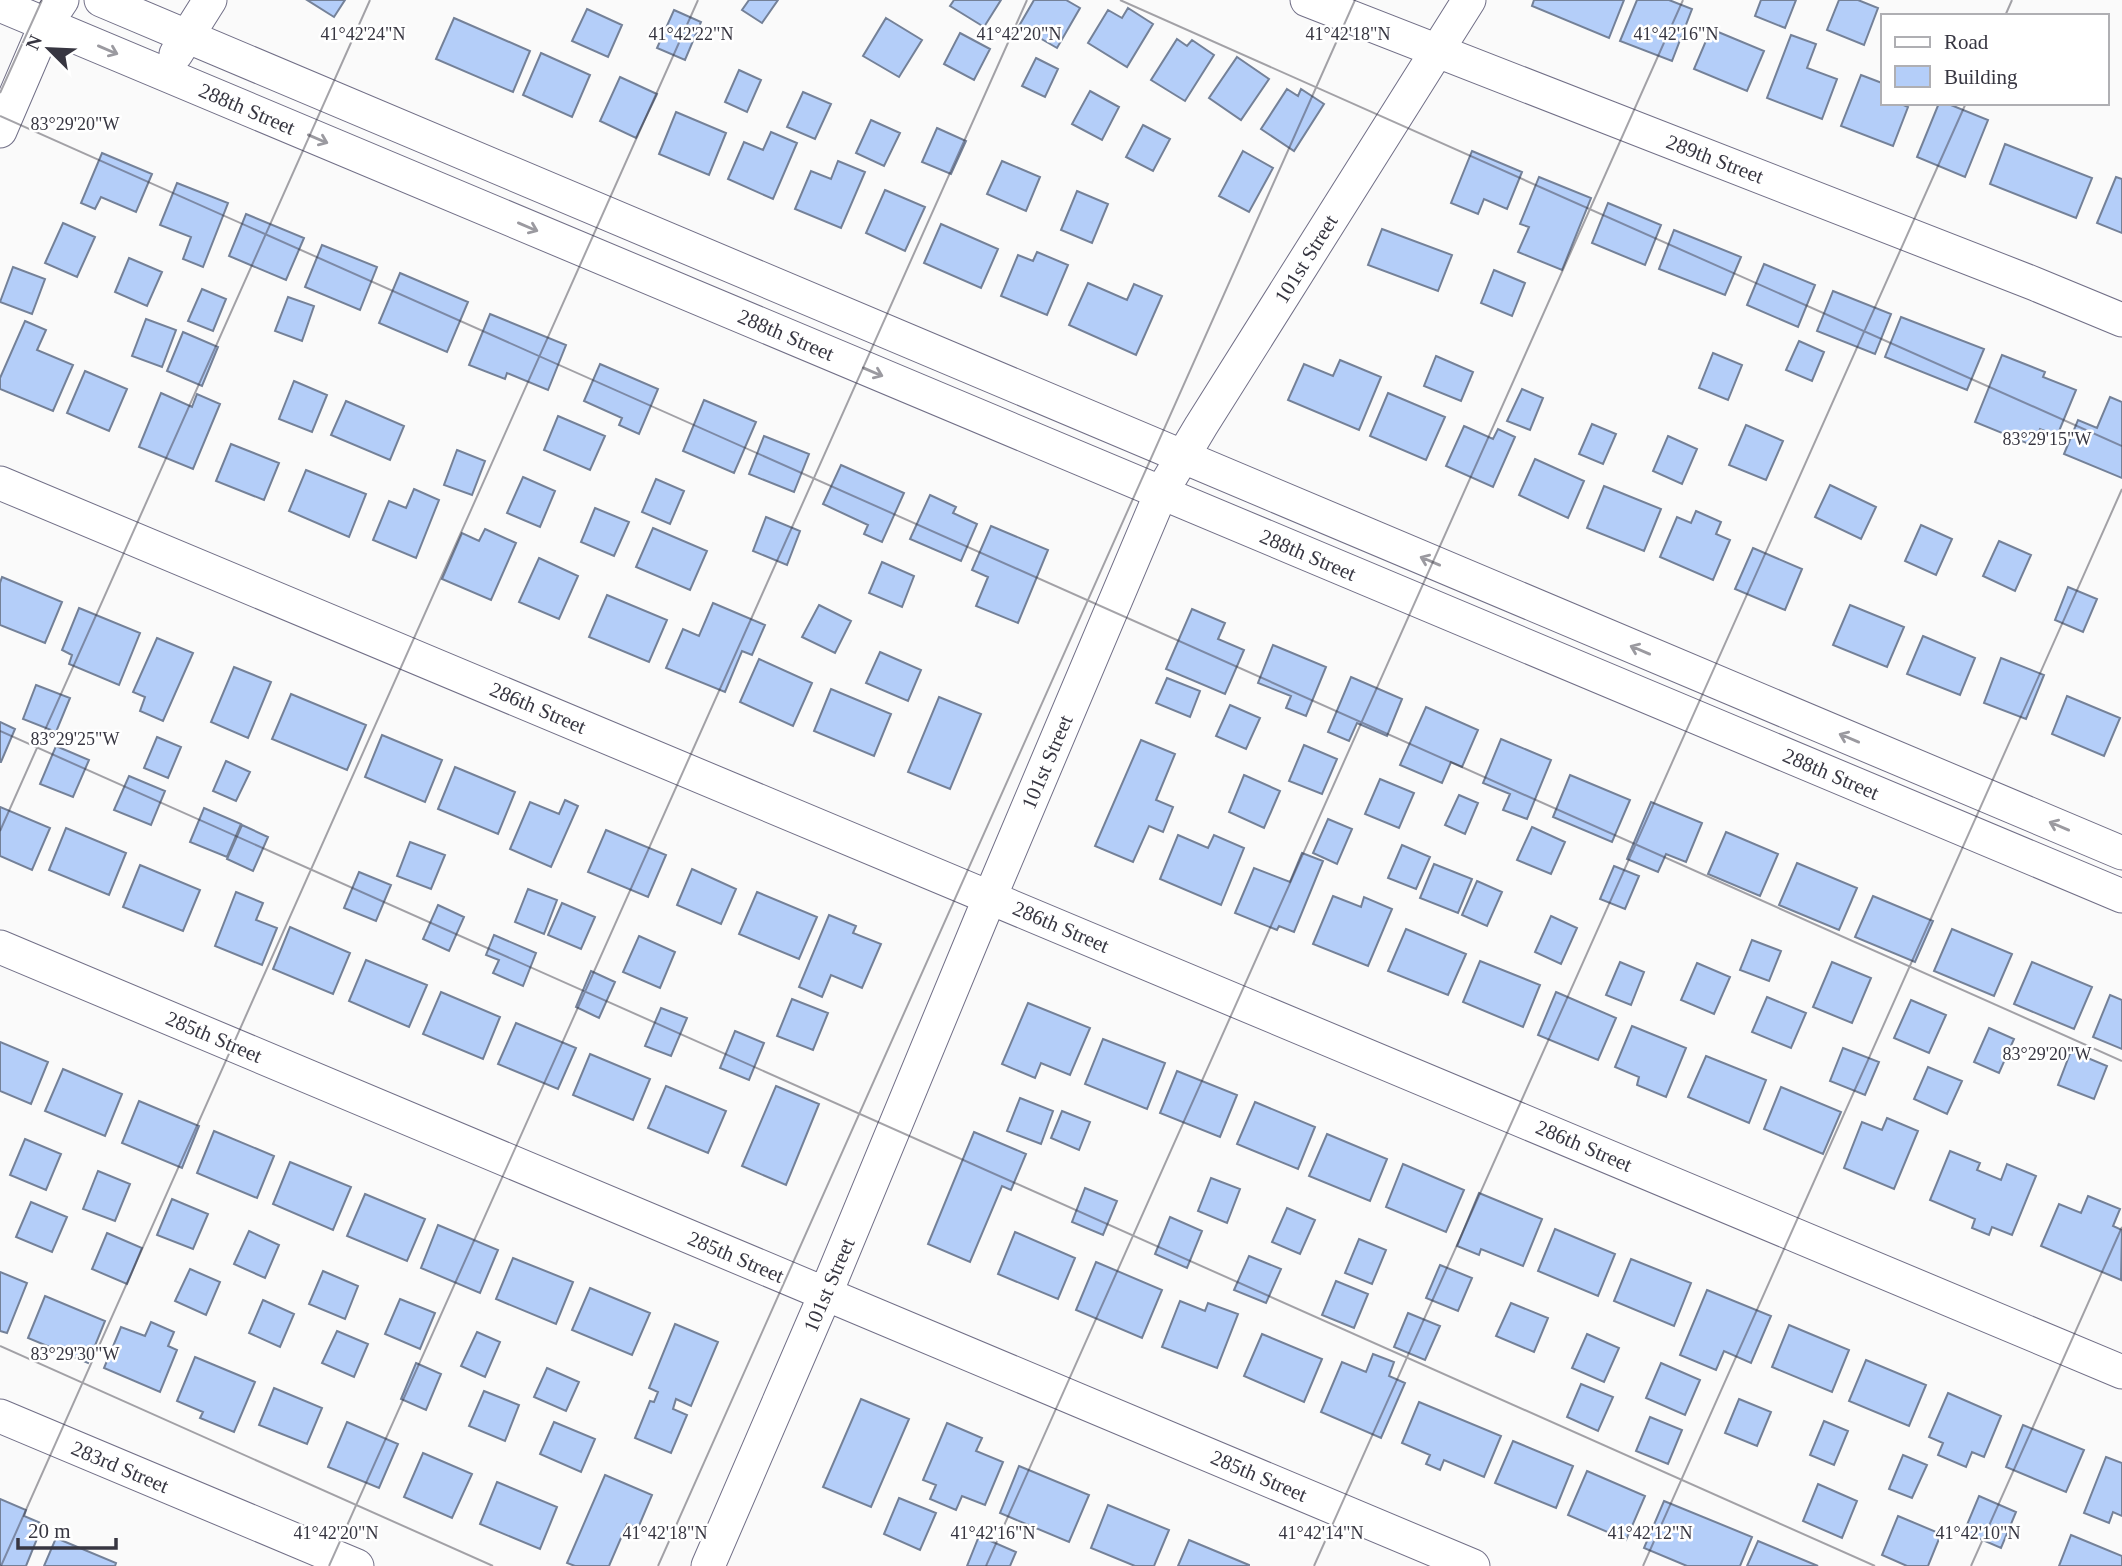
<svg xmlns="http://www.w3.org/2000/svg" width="2122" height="1566" viewBox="0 0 2122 1566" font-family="Georgia,serif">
	<rect width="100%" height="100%" fill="#fafafa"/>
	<path fill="#b4cef9" stroke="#748198" stroke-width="2" d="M307,0H345L334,17Z
		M749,0H778L762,23L742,10Z
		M954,0H1001L984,27L950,6Z
		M1034,0H1066L1080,8L1057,48L1019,26Z
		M1534,0H1624L1609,38L1532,6Z
		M1637,0H1669L1692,9L1672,61L1620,41Z
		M1761,0H1796L1785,28L1755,16Z
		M1839,0H1858L1878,8L1864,45L1827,30Z
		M1128,8L1153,24L1127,67L1088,43L1108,10L1122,18Z
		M587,9L622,25L608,57L572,41Z
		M674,10L701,22L685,60L657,48Z
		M454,18L530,51L513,92L436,59Z
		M886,18L922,40L899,77L863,56Z
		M1711,29L1764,51L1747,91L1694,69Z
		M960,33L990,49L974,80L944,64Z
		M1791,35L1816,44L1807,68L1837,79L1822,119L1767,98Z
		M1177,39L1187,46L1192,40L1214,55L1185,101L1151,80Z
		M541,53L590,75L572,117L523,95Z
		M1237,57L1269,79L1241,120L1209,98Z
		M1036,58L1058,69L1045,97L1022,86Z
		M739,70L761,80L747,112L725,102Z
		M1861,75L1882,83V103H1899L1908,107L1893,146L1841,126Z
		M620,77L657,94L636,138L600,121Z
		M1287,89L1298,96L1301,89L1324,104L1294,151L1261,129Z
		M1090,91L1119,107L1102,140L1072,124Z
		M803,92L831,104L815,139L787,127Z
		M1939,103H1946L1988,120L1965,177L1917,157Z
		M676,112L726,133L709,175L659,154Z
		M871,120L900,133L884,166L856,153Z
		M1143,125L1170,139L1153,171L1126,157Z
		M937,128L966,141L951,174L922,162Z
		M771,132L797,143L773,199L728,179L744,142L763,150Z
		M2005,144L2092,178L2076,218L1990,184Z
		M1243,151L1273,168L1249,212L1219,196Z
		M1472,151L1522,172L1507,209L1484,199L1478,214L1451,203Z
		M102,153L152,174L136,212L101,197L95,209L81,203Z
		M838,161L865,172L841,228L795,209L811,171L831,179Z
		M1002,161L1040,177L1026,211L987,194Z
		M1539,177L1591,198L1562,270L1518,252L1529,227L1520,224Z
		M2116,177L2122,179V233L2097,223Z
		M177,183L228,203L203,267L183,259L191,237L160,225Z
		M885,190L925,207L905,251L866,233Z
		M1077,191L1108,204L1092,243L1061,230Z
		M1608,203L1661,225L1645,265L1592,243Z
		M246,214L304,238L286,280L229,256Z
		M63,223L95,237L77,277L45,263Z
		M941,224L998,249L981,288L924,263Z
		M1382,229L1452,255L1438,291L1368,265Z
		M1674,230L1741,257L1725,295L1659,269Z
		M322,245L377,267L360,310L305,287Z
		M1037,252L1068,265L1047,315L1001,296L1018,255L1033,261Z
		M129,258L162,272L147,306L115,292Z
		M1764,264L1815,285L1798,327L1747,305Z
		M13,267L45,279L32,314L0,302Z
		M1494,270L1525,283L1512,316L1481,303Z
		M400,273L468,302L447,352L379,323Z
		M1088,283L1127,300L1134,284L1162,296L1136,355L1069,325Z
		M202,289L226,299L213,331L188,321Z
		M1833,291L1891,314L1875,354L1817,331Z
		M288,297L314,306L302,341L275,331Z
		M490,314L566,345L548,390L507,373L505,379L469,365Z
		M1901,317L1984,349L1967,390L1885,357Z
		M146,319L176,330L162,367L132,356Z
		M25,321L46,330L37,350L73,365L53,411L0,389V378Z
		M183,332L218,347L202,386L167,371Z
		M1799,341L1824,352L1812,381L1786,370Z
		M1713,353L1742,365L1728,400L1699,388Z
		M2002,355L2045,372L2043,377L2076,390L2057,436L2040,429L2034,446L1975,422Z
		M1436,356L1473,372L1461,401L1424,386Z
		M1340,360L1381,377L1359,430L1288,400L1304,364L1333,376Z
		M600,364L658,389L639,434L619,425L622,418L584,401Z
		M85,371L127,389L109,431L67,413Z
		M294,381L327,395L312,432L279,419Z
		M1522,389L1543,398L1530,430L1507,421Z
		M161,393L192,407L197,394L220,404L193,469L139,447Z
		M1388,393L1445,417L1426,460L1370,436Z
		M2110,397L2122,402V478L2064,454L2078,420L2097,428Z
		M704,400L756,422L734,473L683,451Z
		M346,401L404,426L390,460L331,435Z
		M558,416L605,436L590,470L544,450Z
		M1592,424L1616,434L1603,464L1579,454Z
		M1746,425L1783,441L1766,480L1729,465Z
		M1464,426L1493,439L1498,429L1515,437L1493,487L1446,466Z
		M764,436L809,454L794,492L749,474Z
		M1668,436L1697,449L1682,484L1653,471Z
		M231,444L279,463L264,500L216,481Z
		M457,450L485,461L472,495L444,485Z
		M1535,459L1584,481L1568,518L1519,495Z
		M841,465L904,493L882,542L864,534L868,525L823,504Z
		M306,470L366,494L349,537L289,511Z
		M523,477L555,491L540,527L507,513Z
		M656,479L684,491L670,524L642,512Z
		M1830,485L1876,507L1861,539L1815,517Z
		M1604,486L1661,509L1644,551L1587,528Z
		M414,489L439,500L416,558L373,540L389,501L406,508Z
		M930,495L956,507L953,513L977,524L961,561L910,539Z
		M595,508L629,522L614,556L581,542Z
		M1696,511L1721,522L1716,534L1730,540L1713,580L1660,557L1677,517L1691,523Z
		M766,517L800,531L787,565L753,551Z
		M1921,525L1952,539L1936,575L1905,561Z
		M991,526L1048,550L1018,623L976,606L988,577L972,570Z
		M653,528L707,551L690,590L636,567Z
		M485,529L516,543L491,600L442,579L462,533L479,541Z
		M1999,541L2031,555L2015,591L1983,576Z
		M1753,548L1802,569L1785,610L1735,589Z
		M539,558L578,576L559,619L519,602Z
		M882,562L914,576L902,607L869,593Z
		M2,577L62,602L45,643L0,625V583Z
		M2068,587L2097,599L2083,632L2055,620Z
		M607,595L667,620L649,662L589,637Z
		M713,603L765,625L752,655L742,651L725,692L666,668L683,629L699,636Z
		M819,605L851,621L835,653L802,637Z
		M1850,605L1904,627L1887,667L1833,645Z
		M79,608L140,633L119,685L69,664L72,655L62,650Z
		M1192,609L1225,623L1218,639L1244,650L1225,694L1166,669Z
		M1923,636L1975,658L1960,695L1907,674Z
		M157,638L193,653L163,721L140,711L145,697L133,692Z
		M1273,645L1326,667L1306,716L1286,708L1291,696L1258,683Z
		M880,652L921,670L908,701L866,683Z
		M2001,658L2044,675L2026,719L1984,703Z
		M759,659L812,683L793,726L740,702Z
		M234,667L271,682L248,738L211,722Z
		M1351,677L1402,699L1387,736L1357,723L1349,741L1328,732Z
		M1167,678L1200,691L1190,717L1156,703Z
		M36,685L70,698L56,732L23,719Z
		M831,689L891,714L874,756L814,731Z
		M291,694L366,725L347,770L272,739Z
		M2067,696L2120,718L2104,756L2052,734Z
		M939,697L981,714L950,789L908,772Z
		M1230,705L1260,718L1246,749L1216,736Z
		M1426,707L1478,730L1462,767L1451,762L1442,783L1400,765Z
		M0,722L15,729L1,762H0Z
		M382,735L442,760L425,802L365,777Z
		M157,737L181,747L168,778L144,768Z
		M1501,739L1551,760L1527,819L1503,810L1510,794L1483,783Z
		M1141,740L1175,754L1156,800L1173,807L1163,832L1149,826L1133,862L1095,846Z
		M1304,745L1337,759L1322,794L1289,781Z
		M56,746L89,760L73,797L40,784Z
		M226,761L250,772L236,801L213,791Z
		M455,767L515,792L498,834L438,809Z
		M1244,775L1280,791L1264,828L1229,812Z
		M1570,775L1630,800L1612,842L1553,817Z
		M129,776L165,791L151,825L114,810Z
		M1380,779L1414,793L1399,828L1365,814Z
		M1459,795L1478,803L1465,834L1445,825Z
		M565,800L578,806L551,867L510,849L530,802L559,814Z
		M1651,802L1702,823L1686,862L1666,854L1658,872L1627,859Z
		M0,807L50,828L32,870L0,856Z
		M204,808L241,824L227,857L190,842Z
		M1328,819L1352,829L1337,864L1313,853Z
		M242,825L268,837L253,871L227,859Z
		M1532,827L1565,842L1551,874L1517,860Z
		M66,828L126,853L109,895L49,870Z
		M606,830L666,855L648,897L588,872Z
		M1726,832L1778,854L1760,896L1708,874Z
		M1178,835L1208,848L1214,835L1244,848L1221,905L1160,879Z
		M410,842L445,855L431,889L397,876Z
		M1402,845L1430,857L1416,889L1388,878Z
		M1302,853L1323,861L1294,932L1279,926L1277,930L1235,913L1254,868L1290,882Z
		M1797,863L1857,888L1839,930L1779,905Z
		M1434,864L1472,879L1458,913L1420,898Z
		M140,865L200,890L183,931L123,907Z
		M1614,866L1639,876L1625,909L1600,899Z
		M692,869L736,889L721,924L677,905Z
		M359,872L391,885L376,921L344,908Z
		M1477,881L1502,892L1487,926L1462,915Z
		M528,889L557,900L544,934L515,922Z
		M236,892L263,903L256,920L277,928L262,965L215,946Z
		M757,892L817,917L799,959L739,934Z
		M1333,896L1361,907L1364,897L1392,909L1368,966L1313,944Z
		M1873,896L1933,921L1915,962L1855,937Z
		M562,903L595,917L581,949L548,935Z
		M438,905L464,917L449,951L423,939Z
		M829,915L856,926L853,933L881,944L862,988L831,975L822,997L799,987Z
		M1551,916L1577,928L1561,964L1535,952Z
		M290,927L350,953L333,994L273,969Z
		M1406,929L1466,954L1448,995L1388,971Z
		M1952,929L2012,954L1994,996L1934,971Z
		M494,935L536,953L523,986L493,973L499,960L486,955Z
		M639,936L675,952L660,988L623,972Z
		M1752,940L1781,951L1769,981L1740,970Z
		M366,960L427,985L409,1027L349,1001Z
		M1480,961L1540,985L1523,1027L1463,1002Z
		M1620,962L1644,972L1631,1005L1606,995Z
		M1832,962L1871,978L1852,1023L1813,1007Z
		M2032,962L2092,987L2074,1029L2014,1004Z
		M1697,963L1730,977L1714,1014L1681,1000Z
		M591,971L615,982L599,1018L576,1007Z
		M441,992L500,1017L483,1059L423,1034Z
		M1556,992L1616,1018L1598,1060L1538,1035Z
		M2110,995L2122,1000V1049L2093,1037Z
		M1767,997L1806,1013L1791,1048L1752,1032Z
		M792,999L828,1013L813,1050L777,1036Z
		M1911,1000L1946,1015L1929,1053L1894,1038Z
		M1028,1003L1090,1028L1070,1075L1041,1063L1035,1078L1002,1064Z
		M661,1008L687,1018L671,1056L645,1046Z
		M516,1023L576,1048L558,1089L498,1064Z
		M1632,1026L1686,1048L1666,1097L1637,1085L1639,1077L1615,1067Z
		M1989,1028L2014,1039L1999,1073L1974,1062Z
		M735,1031L764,1043L749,1080L720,1068Z
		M1103,1039L1165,1063L1147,1109L1085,1084Z
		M0,1042L48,1062L31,1104L0,1091Z
		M1843,1048L1879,1062L1865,1095L1830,1081Z
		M2071,1051L2107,1066L2094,1099L2058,1085Z
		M590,1054L650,1079L633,1120L573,1095Z
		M1706,1056L1766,1080L1749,1123L1688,1097Z
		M1928,1067L1962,1081L1947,1114L1914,1099Z
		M63,1069L122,1094L105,1136L45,1111Z
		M1177,1071L1237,1095L1220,1137L1160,1113Z
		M666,1086L726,1111L708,1153L648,1128Z
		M776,1086L819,1104L786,1185L742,1166Z
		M1781,1087L1841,1112L1823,1154L1764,1129Z
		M1020,1098L1053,1111L1041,1144L1007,1131Z
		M139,1101L199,1126L182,1168L122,1143Z
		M1255,1102L1315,1127L1298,1169L1237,1144Z
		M1062,1111L1090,1122L1079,1150L1051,1138Z
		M1887,1118L1918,1131L1894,1189L1844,1168L1862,1122L1882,1130Z
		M214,1131L274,1156L257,1198L197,1173Z
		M974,1132L1026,1154L1011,1190L1002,1186L970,1262L928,1244Z
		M1327,1134L1387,1159L1370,1201L1309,1176Z
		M25,1139L61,1154L46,1190L10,1175Z
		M1950,1151L1980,1163L1977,1170L2001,1180L2007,1164L2036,1176L2012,1235L1992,1227L1989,1235L1972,1228L1975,1219L1930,1200Z
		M290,1162L351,1187L333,1230L273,1204Z
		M1403,1164L1464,1190L1446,1232L1386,1207Z
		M98,1171L130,1184L115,1221L83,1209Z
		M1211,1178L1240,1189L1227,1223L1198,1211Z
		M1085,1188L1117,1201L1103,1235L1072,1222Z
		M1479,1193L1542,1219L1523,1266L1481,1249L1479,1255L1457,1246Z
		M365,1194L425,1219L407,1261L347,1236Z
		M2088,1196L2120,1209L2113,1226L2122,1230L2121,1280L2041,1246L2059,1204L2081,1213Z
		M172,1199L208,1214L193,1249L157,1235Z
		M31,1202L67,1217L52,1252L16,1237Z
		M1287,1208L1315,1220L1300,1254L1272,1242Z
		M1170,1217L1202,1231L1187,1268L1155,1254Z
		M438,1225L498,1250L480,1293L421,1268Z
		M1555,1229L1615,1254L1598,1296L1538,1271Z
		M249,1231L279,1245L265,1278L234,1264Z
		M1015,1232L1075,1258L1058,1299L998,1274Z
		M107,1233L142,1248L127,1284L92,1269Z
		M1359,1239L1386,1250L1372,1284L1345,1273Z
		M1249,1256L1281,1269L1266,1303L1234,1290Z
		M513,1258L573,1282L556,1324L496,1299Z
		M1631,1259L1691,1283L1674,1326L1614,1301Z
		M1096,1262L1162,1290L1142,1338L1076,1310Z
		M1440,1265L1472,1278L1458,1311L1426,1298Z
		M190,1269L220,1282L206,1315L175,1301Z
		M323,1271L358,1286L345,1319L309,1304Z
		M0,1272L27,1283L7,1333L0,1331Z
		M1336,1281L1368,1294L1354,1328L1322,1315Z
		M590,1288L650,1313L632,1355L572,1330Z
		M1707,1290L1771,1316L1751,1363L1724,1351L1716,1370L1680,1355Z
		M45,1296L105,1321L88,1363L28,1338Z
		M400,1299L435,1313L420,1349L385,1334Z
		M263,1300L294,1314L280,1347L249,1333Z
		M1180,1301L1205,1311L1208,1303L1238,1314L1217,1368L1162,1347Z
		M1511,1303L1548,1318L1534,1352L1496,1336Z
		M1408,1313L1440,1326L1425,1360L1394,1347Z
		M151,1322L174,1332L168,1346L177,1350L160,1392L104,1368L121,1327L145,1336Z
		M675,1324L718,1342L691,1406L676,1399L673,1409L687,1415L671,1453L635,1438L650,1401L654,1402L658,1392L649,1388Z
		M1789,1325L1849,1350L1832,1392L1772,1367Z
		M337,1331L368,1344L354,1377L322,1363Z
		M477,1332L500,1342L485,1377L461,1366Z
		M1262,1334L1322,1359L1304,1402L1244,1376Z
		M1587,1334L1619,1348L1604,1382L1572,1368Z
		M1373,1354L1394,1362L1389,1376L1405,1383L1381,1438L1321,1412L1342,1362L1366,1372Z
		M195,1357L255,1382L234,1432L200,1418L203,1412L177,1401Z
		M1866,1360L1926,1385L1909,1426L1849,1401Z
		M416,1363L441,1374L426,1410L401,1399Z
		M1661,1363L1700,1380L1685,1415L1646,1398Z
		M547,1368L579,1382L566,1411L534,1397Z
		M1581,1384L1613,1397L1598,1431L1567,1417Z
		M274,1388L322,1408L307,1444L259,1425Z
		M484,1391L519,1405L505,1441L469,1426Z
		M1948,1393L2001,1416L1984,1457L1972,1452L1966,1467L1938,1455L1943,1443L1929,1437Z
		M861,1399L909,1419L871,1507L823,1487Z
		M1739,1399L1771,1412L1757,1446L1725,1433Z
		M1419,1402L1501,1436L1484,1477L1444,1460L1440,1470L1426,1464L1430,1455L1402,1443Z
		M1650,1417L1682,1430L1668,1464L1636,1451Z
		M1824,1421L1848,1431L1834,1465L1810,1455Z
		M347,1422L398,1444L379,1488L328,1467Z
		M554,1422L595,1439L581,1472L540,1454Z
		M947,1423L982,1438L976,1451L1003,1462L985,1505L962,1496L956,1510L930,1499L936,1485L923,1480Z
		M2023,1425L2084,1450L2066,1492L2006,1467Z
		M1513,1441L1573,1466L1556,1508L1495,1483Z
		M423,1453L472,1474L452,1518L404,1497Z
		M1903,1455L1927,1465L1912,1498L1889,1489Z
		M2106,1457L2122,1463V1516L2113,1512L2109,1523L2084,1513Z
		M1019,1466L1089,1495L1069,1542L1000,1513Z
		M1587,1471L1645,1496L1626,1540L1568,1515Z
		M605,1475L652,1495L638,1528L627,1524L609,1566H575L567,1563Z
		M497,1482L557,1507L540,1549L480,1524Z
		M1818,1484L1857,1501L1842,1538L1803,1521Z
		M1979,1496L2016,1512L2001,1548L1964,1532Z
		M899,1498L936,1513L920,1550L884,1534Z
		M0,1499L26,1510L24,1516L43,1524L26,1566H0Z
		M1664,1501L1752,1537L1740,1566H1687L1644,1548Z
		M1108,1505L1169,1530L1154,1566H1135L1091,1548Z
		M1898,1516L1941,1534L1928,1566H1907L1882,1555Z
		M2071,1535L2122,1556V1566H2059Z
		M979,1536L1016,1552L1010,1566H967Z
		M56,1538L116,1563L115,1566H44Z
		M1189,1540L1249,1565V1566H1178Z
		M1758,1541L1818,1566H1747Z"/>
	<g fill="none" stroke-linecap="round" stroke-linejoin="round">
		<defs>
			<path id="minor" d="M101,0L2122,853
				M1307,0L2035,284L2122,320
				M0,5L2122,896
				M176,54L210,0
				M0,131L46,24L62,0
				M0,483L2122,1372
				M0,947L1473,1566
				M0,1416L357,1566
				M708,1566L825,1295L990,897L1161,493L1201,426L1469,0"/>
		</defs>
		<use href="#minor" stroke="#716f87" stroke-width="35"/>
		<use href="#minor" stroke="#fff" stroke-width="33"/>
	</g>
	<defs><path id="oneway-shaft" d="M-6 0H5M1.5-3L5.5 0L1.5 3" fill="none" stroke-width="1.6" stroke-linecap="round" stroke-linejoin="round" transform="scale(1.75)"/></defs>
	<g stroke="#9b9aa0">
		<use href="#oneway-shaft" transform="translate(108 50) rotate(23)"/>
		<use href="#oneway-shaft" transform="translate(318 139) rotate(23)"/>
		<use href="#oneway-shaft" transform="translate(528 227) rotate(23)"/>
		<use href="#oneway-shaft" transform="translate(873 372) rotate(23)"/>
		<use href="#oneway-shaft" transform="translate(1430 561) rotate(-157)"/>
		<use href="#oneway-shaft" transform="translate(1640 650) rotate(-157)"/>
		<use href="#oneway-shaft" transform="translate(1849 738) rotate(-157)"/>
		<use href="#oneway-shaft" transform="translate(2059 826) rotate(-157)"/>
	</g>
	<path fill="none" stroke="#373641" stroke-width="2" stroke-opacity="0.45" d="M1120,0L2122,446M2005,16L2012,0M0,93L42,0M0,116L2122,1061M0,731L1875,1566M0,831L370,0M0,1346L493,1566M1,1566L698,0M329,1566L1027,0M658,1566L1355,0M986,1566L1683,0M1314,1566L1966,103M1643,1566L2122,489M1971,1566L2122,1227"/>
	<g text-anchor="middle" stroke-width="5" stroke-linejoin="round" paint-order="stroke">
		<g font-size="21" fill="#373641" stroke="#fff">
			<text transform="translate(247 109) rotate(23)" y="7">288th Street</text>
			<text transform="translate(1715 159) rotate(21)" y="7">289th Street</text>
			<text transform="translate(1306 259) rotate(-58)" y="7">101st Street</text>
			<text transform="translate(786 335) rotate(23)" y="7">288th Street</text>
			<text transform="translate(1308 555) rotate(23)" y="7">288th Street</text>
			<text transform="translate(538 708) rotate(23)" y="7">286th Street</text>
			<text transform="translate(1047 762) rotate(-67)" y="7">101st Street</text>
			<text transform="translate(1831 774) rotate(23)" y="7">288th Street</text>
			<text transform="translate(1061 927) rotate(23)" y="7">286th Street</text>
			<text transform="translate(214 1037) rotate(23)" y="7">285th Street</text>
			<text transform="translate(1584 1146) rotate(23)" y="7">286th Street</text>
			<text transform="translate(736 1257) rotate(23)" y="7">285th Street</text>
			<text transform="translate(829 1285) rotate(-67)" y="7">101st Street</text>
			<text transform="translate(120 1467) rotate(23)" y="7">283rd Street</text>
			<text transform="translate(1259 1476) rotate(23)" y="7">285th Street</text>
		</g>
	</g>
	<g font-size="18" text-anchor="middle" fill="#373641" stroke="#fff" stroke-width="5" stroke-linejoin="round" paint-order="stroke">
		<text x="363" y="40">41°42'24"N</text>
		<text x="691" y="40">41°42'22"N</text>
		<text x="1019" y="40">41°42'20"N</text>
		<text x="1676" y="40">41°42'16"N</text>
		<text x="1348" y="40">41°42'18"N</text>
		<text x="75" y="130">83°29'20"W</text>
		<text x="2047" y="445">83°29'15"W</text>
		<text x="75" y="745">83°29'25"W</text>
		<text x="2047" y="1060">83°29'20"W</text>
		<text x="75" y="1360">83°29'30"W</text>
		<text x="336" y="1539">41°42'20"N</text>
		<text x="665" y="1539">41°42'18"N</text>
		<text x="993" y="1539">41°42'16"N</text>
		<text x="1321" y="1539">41°42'14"N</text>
		<text x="1650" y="1539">41°42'12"N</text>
		<text x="1978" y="1539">41°42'10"N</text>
	</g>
	<rect x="1881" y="14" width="228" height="91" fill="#ffffff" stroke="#afafb3" stroke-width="2"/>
	<rect x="1895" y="37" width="35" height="10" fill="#ffffff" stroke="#afafb3" stroke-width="2"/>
	<text x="1944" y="49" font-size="21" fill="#373641">Road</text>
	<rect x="1895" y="66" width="35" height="21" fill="#b4cef9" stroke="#afafb3" stroke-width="2"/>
	<text x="1944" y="84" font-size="21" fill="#373641">Building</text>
	<g transform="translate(49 49) rotate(294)" stroke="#ffffff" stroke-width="5" paint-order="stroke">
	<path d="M0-5L12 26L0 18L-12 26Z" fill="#373641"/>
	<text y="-10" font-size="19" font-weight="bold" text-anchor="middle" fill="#373641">N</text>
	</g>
	<path d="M18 1538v10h98v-10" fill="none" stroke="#373641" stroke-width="3.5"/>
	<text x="28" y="1538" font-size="21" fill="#373641" stroke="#ffffff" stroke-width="5" paint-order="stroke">20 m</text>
</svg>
